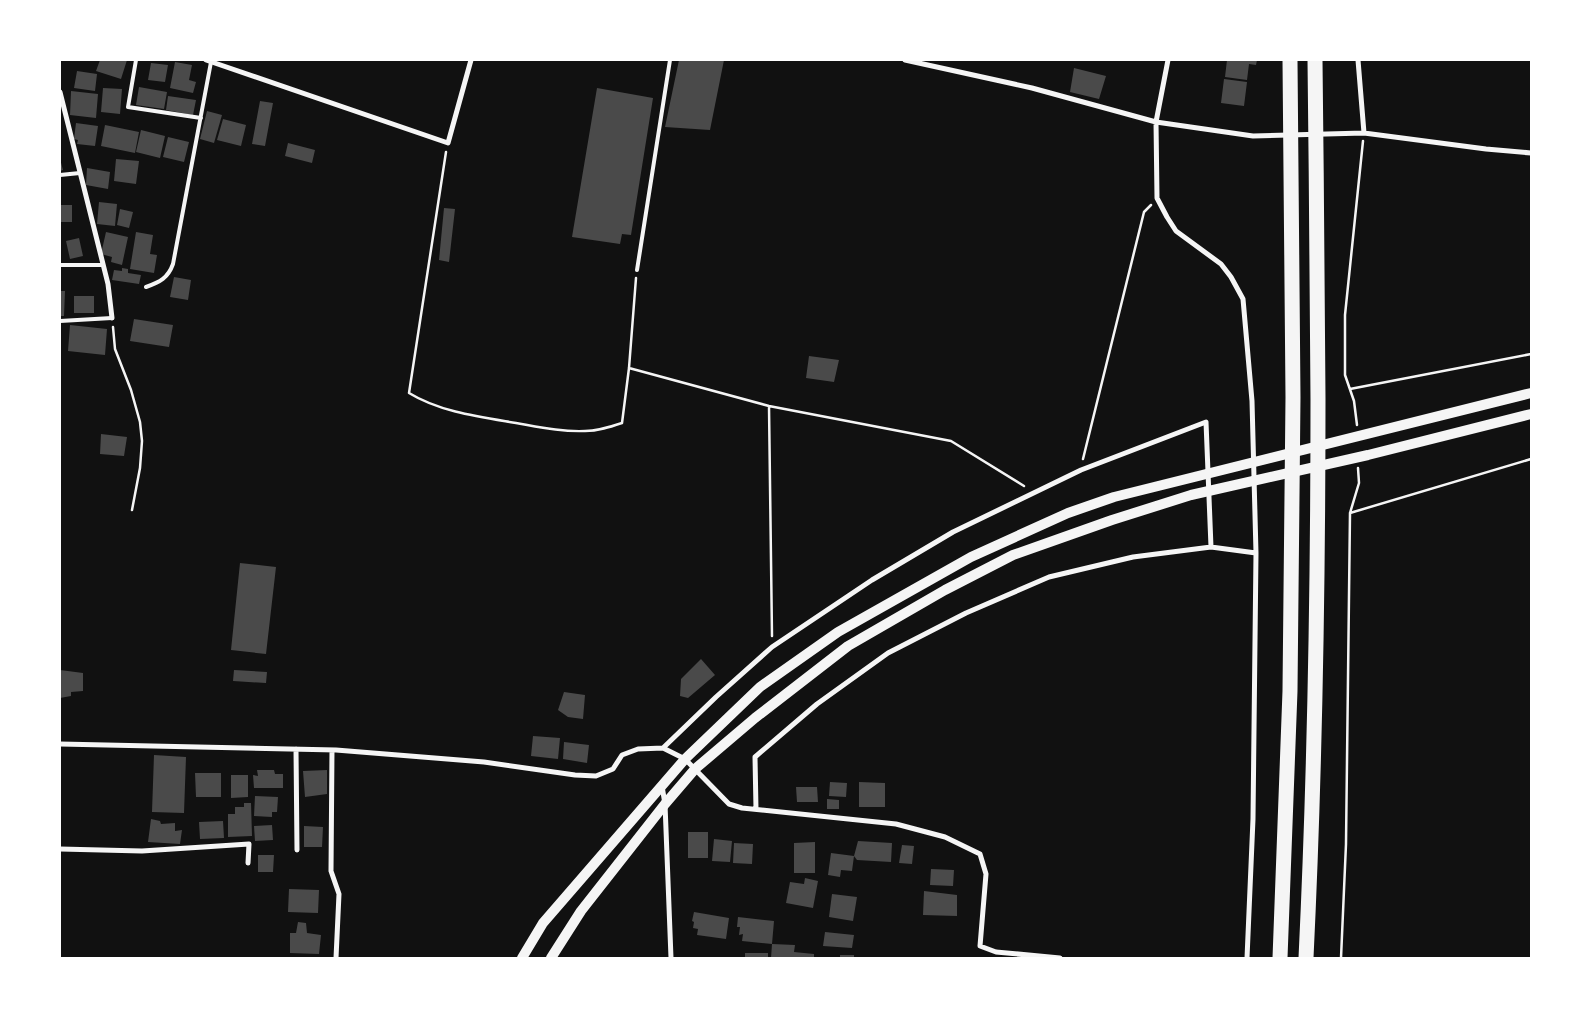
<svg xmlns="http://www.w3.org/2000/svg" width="1591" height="1018" viewBox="0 0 1591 1018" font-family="'Roboto Condensed',sans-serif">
	<rect width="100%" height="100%" fill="#111"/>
	<path fill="#4a4a4a" d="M100,60H127L121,79L96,71Z
		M679,60H724L710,130L665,127Z
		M1227,60H1257L1256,65L1249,64L1247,80L1225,77Z
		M175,62L192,65L189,80L196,82L193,93L170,88Z
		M151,63L168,65L165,82L148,80Z
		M1074,68L1106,76L1099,99L1070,92Z
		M77,71L97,74L95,91L74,88Z
		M1224,79L1247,82L1244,106L1221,103Z
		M139,87L167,92L164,109L136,105Z
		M103,88L122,89L120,114L101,112Z
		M597,88L653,98L631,235L622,234L620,244L572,237Z
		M71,91L98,94L96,118L70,115Z
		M168,96L196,100L193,115L166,110Z
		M260,101L273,103L265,146L252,144Z
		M207,111L222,115L214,143L200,139Z
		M223,119L246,125L241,146L217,140Z
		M76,123L98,126L95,146L77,144L78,140L74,139Z
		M105,125L139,132L135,153L101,146Z
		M141,130L165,136L160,158L136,152Z
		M168,137L189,142L184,162L163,157Z
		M288,143L315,150L312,163L285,156Z
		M60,159L63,170L60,171Z
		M116,159L139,161L136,184L114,181Z
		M87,168L110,172L108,189L86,185Z
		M99,202L117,204L115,226L97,224Z
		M60,205H72V222H60Z
		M444,208L455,209L449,262L439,260Z
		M120,209L133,212L129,228L117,225Z
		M106,232L128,237L122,265L111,262L112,257L101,254Z
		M136,232L153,235L150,254L157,255L154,273L130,269Z
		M79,238L83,256L70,259L66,241Z
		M122,268L128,269V273L141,275L139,284L112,280L114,270L122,271Z
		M174,277L191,280L188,300L170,297Z
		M60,291H65L64,316H60Z
		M74,296H94V313H74Z
		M134,319L173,325L169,347L130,341Z
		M70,325L107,329L105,355L68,351Z
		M809,356L839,360L834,382L806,378Z
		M101,434L127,437L124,456L100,454Z
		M240,563L276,567L266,654L231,650Z
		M701,659L715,675L688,698L680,696L681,679Z
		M60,670L83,673V691L71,692V696L60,698Z
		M234,670L267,672L266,683L233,681Z
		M564,692L585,695L583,719L568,717L558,710Z
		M533,736L560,738L558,759L531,756Z
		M564,742L589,745L587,763L563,759Z
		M154,755L186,757L184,813L152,812Z
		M257,770H274L275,774H283V788H254L253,775L258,776Z
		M327,770V794L305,797L303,771Z
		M195,773H221V797H196Z
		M231,775H248V797L231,798Z
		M830,782L847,783L846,797L829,796Z
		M859,782L885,783V807H859Z
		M796,787H817L818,802H797Z
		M255,796L278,797L277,812H272V817L254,816Z
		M827,799L839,800V809H827Z
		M244,803H251L252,836L228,837V814H235V807H244Z
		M151,819L160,821L161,824L175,823V831L182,830L180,844L148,842Z
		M223,821L224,838L200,839L199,822Z
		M272,825L273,840L255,841L254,826Z
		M304,826L323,827L322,847H304Z
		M688,832H708V858H688Z
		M714,839L732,841L730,862L712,861Z
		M858,841L892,843L891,862L857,860L854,856L852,871L841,870L840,877L828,875L831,853L854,856Z
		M815,842V873H794V843Z
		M734,843L753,844L752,864L733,863Z
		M902,845L914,846L912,864L899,863Z
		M258,855H274L273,872H258Z
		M931,869L954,870L953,886L930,885Z
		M805,878L818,881L813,908L786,903L790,882L804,884Z
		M289,889L319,890L318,913L288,912Z
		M924,891L957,895V916L923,915Z
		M832,894L857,897L853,921L829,917Z
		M694,912L729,918L726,939L697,935L698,929L693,928L694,922L692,921Z
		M738,917L774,921L772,944L742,941L743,934L739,935L740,927H737Z
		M298,922L306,923L307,933L321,935L319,954L290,953V933H296Z
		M825,932L854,935L852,948L823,946Z
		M772,944L795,945L794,952L814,954V958H771Z
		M745,953H768V958H745Z
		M840,955H854V958H840Z"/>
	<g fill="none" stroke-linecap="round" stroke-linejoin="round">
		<path stroke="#f5f5f5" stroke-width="2.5" d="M446,152L409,393C440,412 480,417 516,423C539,427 562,432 585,431C598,431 610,427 622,423L629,368L636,278
			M113,327L115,349L131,390L140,422L142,441L140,468L132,510
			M629,368L769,406L951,441L1024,486
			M1350,389L1531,354
			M769,406L772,636
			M1357,425L1354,401L1345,375V315L1363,141
			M1083,459L1144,212L1151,205
			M1350,513L1531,459
			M1341,958L1346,844L1350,513L1359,483L1358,468"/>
		<path stroke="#f5f5f5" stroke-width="4" d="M136,60L128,107L201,118
			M60,175L80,173
			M60,265H103
			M637,270L670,60
			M146,287C160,282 168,278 173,264L211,62
			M60,321L112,318"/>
		<path stroke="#f5f5f5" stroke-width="5" d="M206,60L448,143L471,60
			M905,60L1032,88L1156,122L1253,136L1364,133L1486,149L1531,153
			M1168,60L1156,122L1157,198L1167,217L1176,231L1221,264L1231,277L1243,299L1252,401L1256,553L1253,819L1247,958
			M1358,60L1364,133
			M60,92L108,284L112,318
			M60,744L336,750L484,762L575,775L596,776L613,769L622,755L638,749L663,748L685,759L729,804L742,808L896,824L945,837L980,854L986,874L980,946L996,952L1060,958
			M663,748L716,697L772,647L872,580L953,532L1081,470L1206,422L1211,547
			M296,749L297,850
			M332,750L331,871L339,894L336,958
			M662,786L665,804L671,958
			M756,809L755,757L817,704L888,653L966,613L1049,577L1133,557L1211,547L1256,553
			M60,849L142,851L249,844L248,863"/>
		<path stroke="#f5f5f5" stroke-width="10" d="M522,958L543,923L685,759L760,687L838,632L971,557L1068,513L1114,497L1531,393
			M551,958L581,911L665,804L695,769L755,718L848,646L945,590L1013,555L1112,520L1191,495L1368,455L1531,414"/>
		<path stroke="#f5f5f5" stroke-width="15" d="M1280,958L1290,691L1293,397L1290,60
			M1306,958C1315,772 1318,585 1318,399C1318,286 1316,173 1315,60"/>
	</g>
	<rect width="1591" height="1018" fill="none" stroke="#ffffff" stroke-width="122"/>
</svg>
